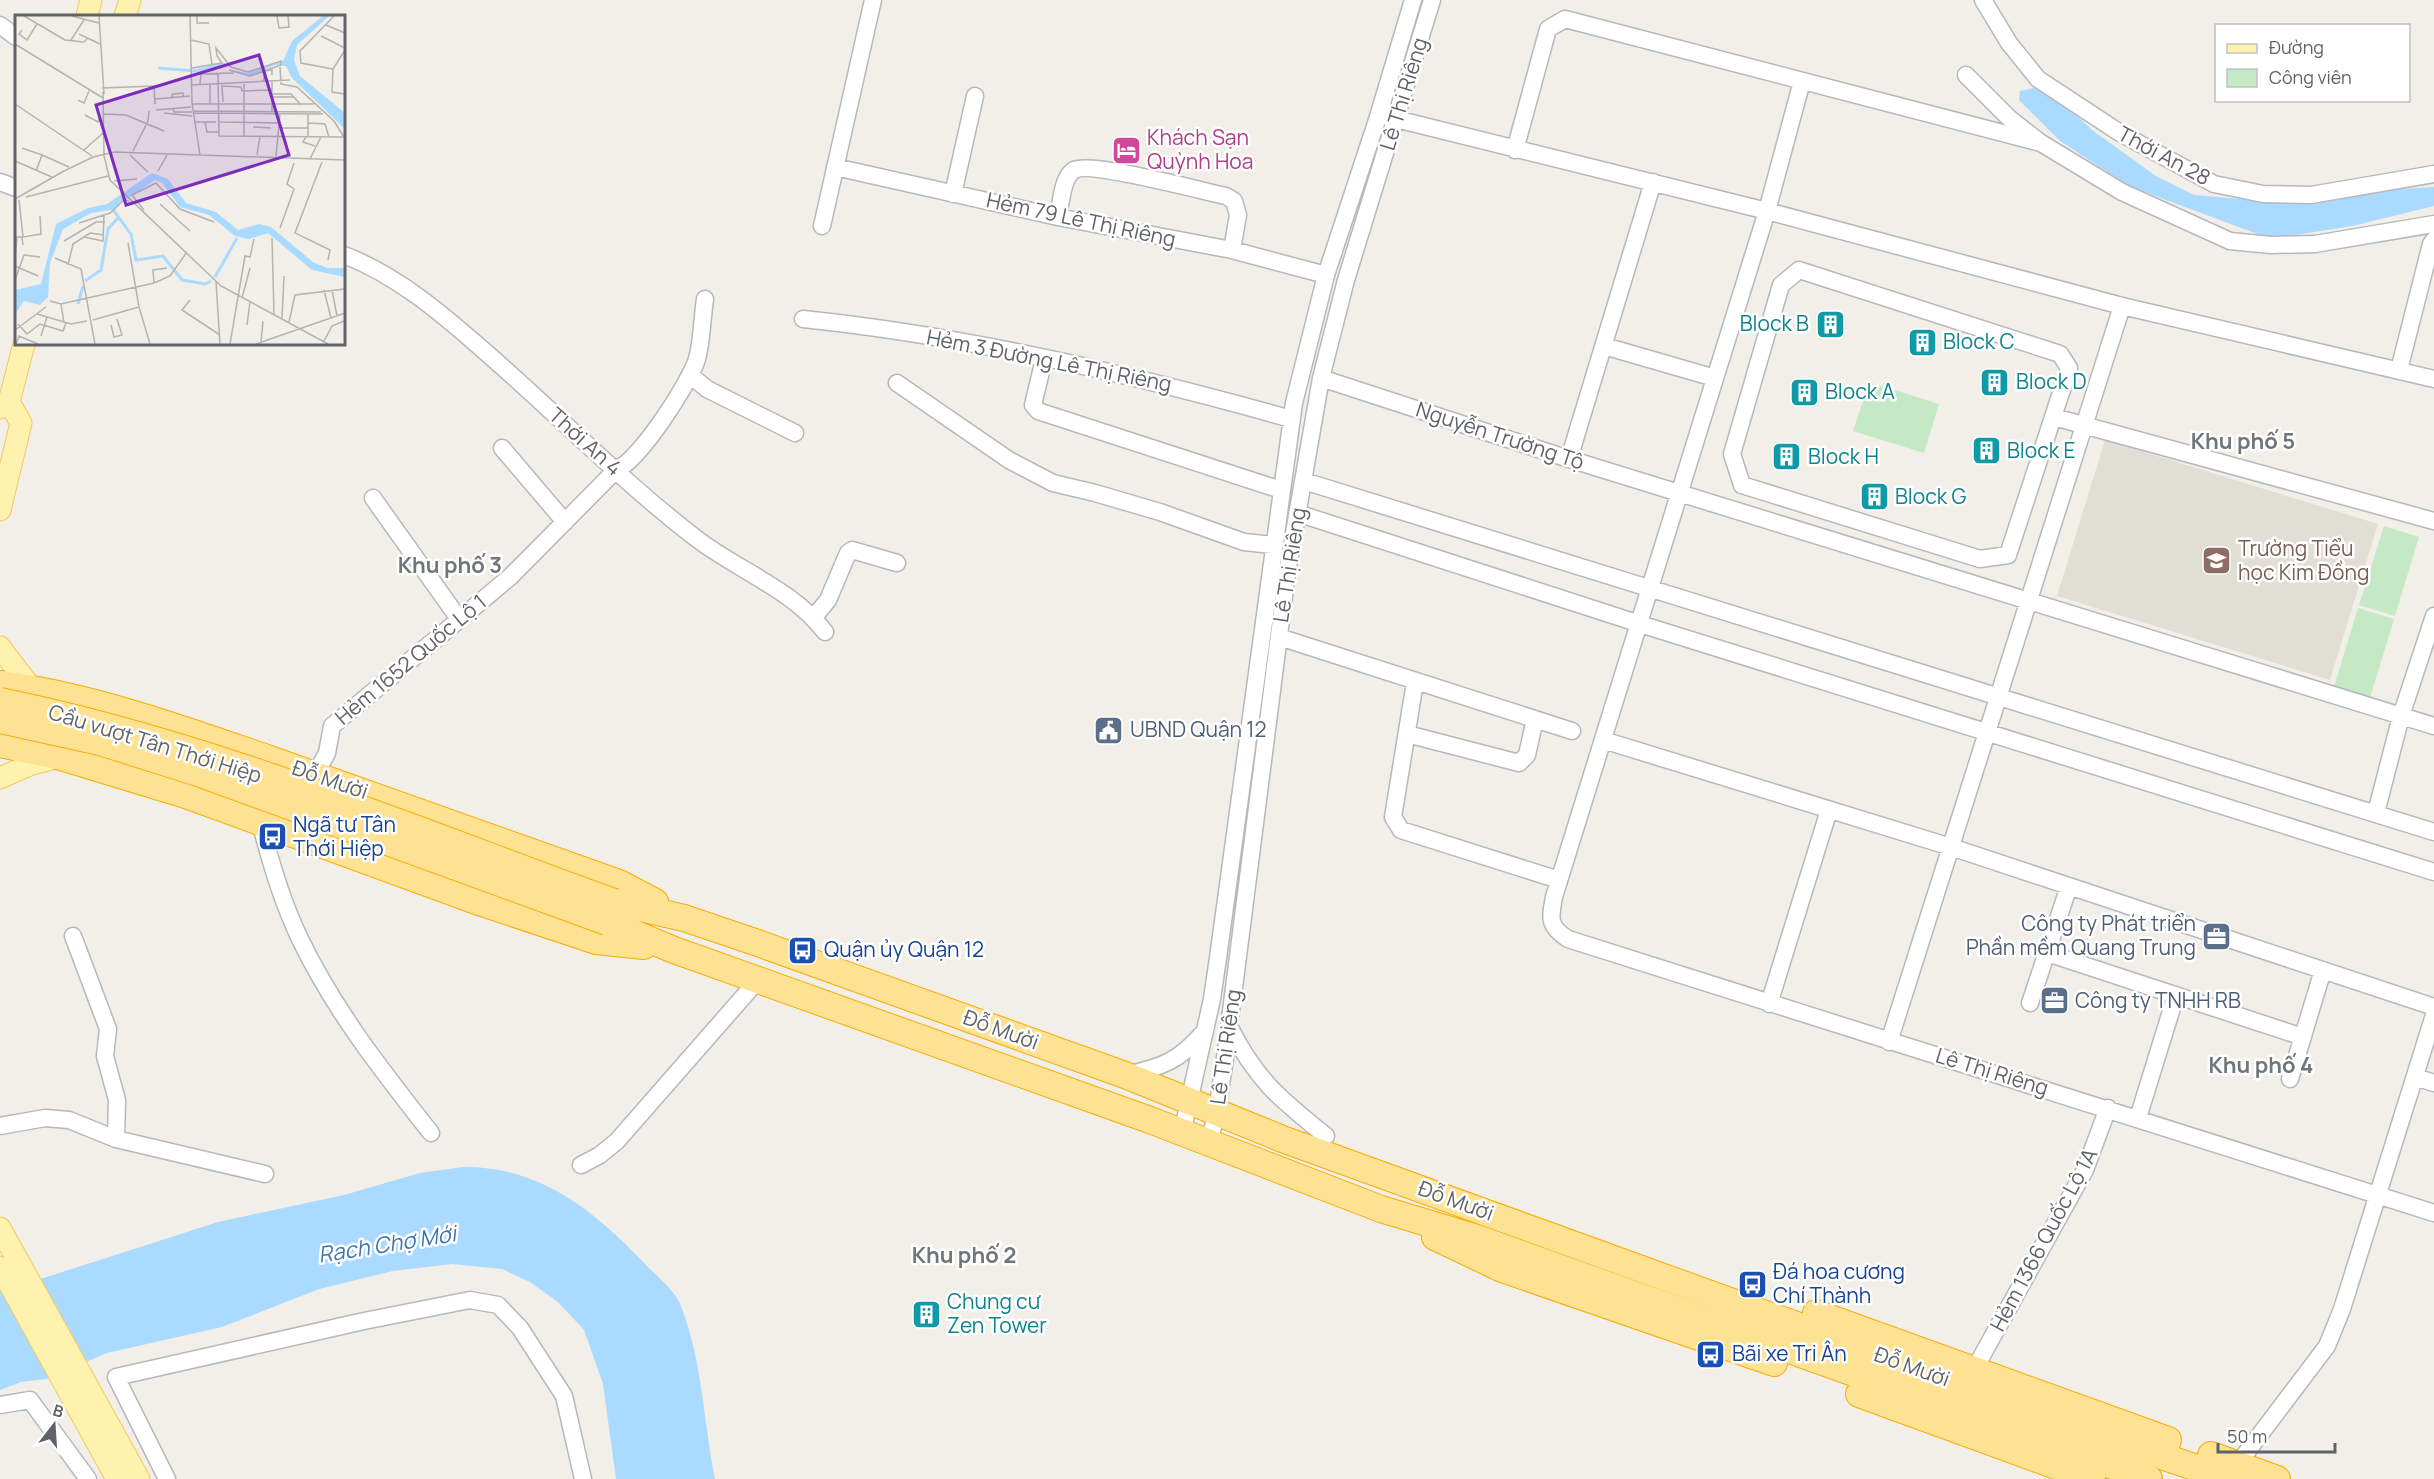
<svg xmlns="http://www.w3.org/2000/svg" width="2434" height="1479" viewBox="0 0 2434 1479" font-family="Manrope,sans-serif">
	<rect width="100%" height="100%" fill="#f1efe8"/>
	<path fill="#e1ded6" d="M2105,440L2378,524L2330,680L2057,596Z"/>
	<path fill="#c5e8c5" d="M1869,382L1939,404L1924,453L1853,431Z
		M2384,526L2419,537L2395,616L2359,605Z
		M2358,608L2394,619L2370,698L2334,687Z"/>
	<path fill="#aadaff" d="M2034,88L2062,101L2092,130L2156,176L2194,195L2299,204L2349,192L2434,187V206L2352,226L2271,239L2131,187L2060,141L2019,100L2020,91Z
		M463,1167C542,1166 597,1213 649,1268C659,1278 676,1292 681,1306C703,1364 703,1419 715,1479H616L603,1384L584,1330L558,1302L530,1282L502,1269L452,1264L393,1271L319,1289L222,1327L107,1353L46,1379L21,1382L0,1390V1292L218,1222L344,1195L420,1173Z"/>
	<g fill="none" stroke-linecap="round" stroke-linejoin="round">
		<defs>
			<path id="minor" d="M1983,0L2009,43L2038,79L2120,133L2214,184L2263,194L2311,195L2434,174
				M0,25L16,37
				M1966,75L2009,118L2041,143L2122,192L2230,241L2271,245L2315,244L2434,224
				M1802,81L1767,211L1554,897C1550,919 1548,926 1568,939L2434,1213
				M1388,117L1767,211L2122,306L2434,379
				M1515,150L1548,29L1565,19L2041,143
				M835,167L1058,217L1232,250L1326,275
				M0,182L16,188
				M953,194L975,96
				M1058,217C1061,204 1062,177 1074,170C1090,161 1202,191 1226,196L1234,201L1238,215L1232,250
				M822,226L873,0
				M344,255C396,275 440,312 482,349C554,411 621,481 697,539C739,571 792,589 825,632
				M1799,270L2060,354L2069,368L2008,555L1980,559L1742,485L1732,454L1781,285Z
				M803,319C968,336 1132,374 1291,419
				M1604,346L1715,378
				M1044,359L1033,405L1038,411L1281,490
				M2399,370L2431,244L2434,240
				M690,375L707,389L795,433
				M1321,378L1569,459L2434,726
				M897,383L1009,460L1053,483L1095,493L1160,512L1244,542L1273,545
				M2054,417L2434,521
				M502,448L565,522
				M1569,459L1653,182
				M1304,481L2434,832
				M373,498L459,619
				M1297,513L1640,624L2434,872
				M814,617L828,600L848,553L852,550L897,563
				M1279,637L1572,731
				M1415,682L1393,817L1401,830L1559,880
				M1407,734L1519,763L1527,755L1535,719
				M1603,740L1951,847L2434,1007
				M315,775L327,753L332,726L510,577L616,470C639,461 689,384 697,359C702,341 702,319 705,299
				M2376,813L2401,716L2434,616
				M260,821C270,861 282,902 300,939C334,1010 383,1072 431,1133
				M73,936L108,1029L105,1056L117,1100L116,1139
				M2047,953L2303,1037
				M2030,1003L2069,886
				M1769,1004L1829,810
				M1229,1026C1256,1080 1280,1099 1326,1136
				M1889,1042L2122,306
				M1126,1075C1162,1067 1179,1061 1203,1033
				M2415,1077L2434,1083
				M2290,1079L2323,970
				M2138,1118L2176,995
				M0,1126L45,1118L69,1120L116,1139L265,1174
				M1182,1133L1212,999L1218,958L1294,403L1326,275L1377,120L1413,0
				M1209,1143L1217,1111L1225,1058L1287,573L1321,378L1346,280L1432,0
				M581,1165L600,1155L617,1141L758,980
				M1974,1370L2085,1170L2108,1108
				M0,1405L30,1400L88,1479
				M2237,1465L2327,1346L2342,1309L2434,1015
				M167,1479L116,1377L364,1321L470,1300L498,1305L520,1328L564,1396L583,1479"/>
			<path id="major" d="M87,16L91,0
				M125,16L130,0
				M0,408L9,402L24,344
				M0,510L21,423L9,402
				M0,647L31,688
				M0,778L32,764L59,757
				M0,1228L139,1479
				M0,1267L117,1479"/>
			<path id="highway" d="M0,684C91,696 180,728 267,758C385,799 502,841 619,883L655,902
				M0,744L61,757L186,795L482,903L596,941L644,946
				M614,902L684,918L755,942L1125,1075L1285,1140L2100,1435L2229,1479
				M607,922L674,950L1150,1120L1381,1209L1477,1238L2149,1479
				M1435,1237L1502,1269L1774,1363
				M1816,1313L2168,1440
				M1859,1394L2092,1479
				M2211,1455L2277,1479"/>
		</defs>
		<use href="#minor" stroke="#b5b8bc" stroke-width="19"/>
		<use href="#major" stroke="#f2c960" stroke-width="23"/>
		<use href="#highway" stroke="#f9ab00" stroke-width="28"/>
		<use href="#minor" stroke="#fff" stroke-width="16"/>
		<use href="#major" stroke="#fff2af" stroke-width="21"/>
		<use href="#highway" stroke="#fde293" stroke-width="26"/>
		<defs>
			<path id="highway-bridge" d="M0,701C211,744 412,829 614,902
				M0,720L100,742L198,773L607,922"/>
		</defs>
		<use href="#highway-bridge" stroke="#f9ab00" stroke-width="28" stroke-linecap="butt"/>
		<use href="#highway-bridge" stroke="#fde293" stroke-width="26"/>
	</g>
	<defs>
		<symbol id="hotel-square" viewBox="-11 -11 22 22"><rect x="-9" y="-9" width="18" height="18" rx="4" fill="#d1479c" stroke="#fff"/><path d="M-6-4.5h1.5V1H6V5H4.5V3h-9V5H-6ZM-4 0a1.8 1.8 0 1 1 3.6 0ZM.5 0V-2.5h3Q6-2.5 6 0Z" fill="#fff"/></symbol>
		<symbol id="building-square" viewBox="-11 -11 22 22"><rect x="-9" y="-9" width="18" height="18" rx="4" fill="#0f9aa8" stroke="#fff"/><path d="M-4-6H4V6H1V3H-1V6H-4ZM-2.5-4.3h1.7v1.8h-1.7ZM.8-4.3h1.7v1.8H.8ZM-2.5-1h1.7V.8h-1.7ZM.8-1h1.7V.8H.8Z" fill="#fff"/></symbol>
		<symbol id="school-square" viewBox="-11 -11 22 22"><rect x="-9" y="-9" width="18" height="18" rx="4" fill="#8d6e63" stroke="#fff"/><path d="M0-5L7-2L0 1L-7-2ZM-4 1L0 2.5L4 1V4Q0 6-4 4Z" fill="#fff"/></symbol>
		<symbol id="civic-square" viewBox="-11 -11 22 22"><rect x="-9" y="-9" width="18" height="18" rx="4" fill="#5c6f8a" stroke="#fff"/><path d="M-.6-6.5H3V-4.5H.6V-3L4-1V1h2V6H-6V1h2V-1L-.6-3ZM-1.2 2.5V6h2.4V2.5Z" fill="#fff"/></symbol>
		<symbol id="bus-square" viewBox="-11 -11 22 22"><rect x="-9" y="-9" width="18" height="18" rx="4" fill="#1a4fb4" stroke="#fff"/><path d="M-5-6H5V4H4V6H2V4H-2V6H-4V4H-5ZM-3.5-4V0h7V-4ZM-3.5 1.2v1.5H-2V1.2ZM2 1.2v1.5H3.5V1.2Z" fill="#fff"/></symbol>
		<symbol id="office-square" viewBox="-11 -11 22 22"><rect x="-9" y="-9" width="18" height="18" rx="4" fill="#5c6f8a" stroke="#fff"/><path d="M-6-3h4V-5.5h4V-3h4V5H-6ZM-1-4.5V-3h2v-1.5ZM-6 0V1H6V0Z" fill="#fff"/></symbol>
	</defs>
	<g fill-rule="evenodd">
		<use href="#hotel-square" x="1110" y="134" width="33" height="33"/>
		<use href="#building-square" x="1814" y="308" width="33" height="33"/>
		<use href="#building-square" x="1906" y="326" width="33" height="33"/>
		<use href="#building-square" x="1978" y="366" width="33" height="33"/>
		<use href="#building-square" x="1788" y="376" width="33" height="33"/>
		<use href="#building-square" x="1970" y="434" width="33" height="33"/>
		<use href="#building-square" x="1770" y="440" width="33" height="33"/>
		<use href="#building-square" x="1858" y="480" width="33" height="33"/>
		<use href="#school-square" x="2200" y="544" width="33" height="33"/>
		<use href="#civic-square" x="1092" y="714" width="33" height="33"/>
		<use href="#bus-square" x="256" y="820" width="33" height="33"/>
		<use href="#office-square" x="2200" y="920" width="33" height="33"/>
		<use href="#bus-square" x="786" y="934" width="33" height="33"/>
		<use href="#office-square" x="2038" y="984" width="33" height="33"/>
		<use href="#bus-square" x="1736" y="1268" width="33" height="33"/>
		<use href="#building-square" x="910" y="1298" width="33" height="33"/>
		<use href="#bus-square" x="1694" y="1338" width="33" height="33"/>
	</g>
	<g text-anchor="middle" stroke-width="5" stroke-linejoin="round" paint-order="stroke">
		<g font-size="21" fill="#5f6368" stroke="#fff">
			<text transform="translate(1404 94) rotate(-73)" y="7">Lê Thị Riêng</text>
			<text transform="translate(2164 156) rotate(28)" y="7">Thới An 28</text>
			<text transform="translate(1081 220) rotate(12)" y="7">Hẻm 79 Lê Thị Riêng</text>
			<text transform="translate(1049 361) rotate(11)" y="7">Hẻm 3 Đường Lê Thị Riêng</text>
			<text transform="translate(1500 436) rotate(18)" y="7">Nguyễn Trường Tộ</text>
			<text transform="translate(585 442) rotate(42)" y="7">Thới An 4</text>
			<text transform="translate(1290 565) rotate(-81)" y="7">Lê Thị Riêng</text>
			<text transform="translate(411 660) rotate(-40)" y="7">Hẻm 1652 Quốc Lộ 1</text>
			<text transform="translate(155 744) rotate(17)" y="7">Cầu vượt Tân Thới Hiệp</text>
			<text transform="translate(330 780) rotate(19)" y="7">Đỗ Mười</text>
			<text transform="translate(1001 1030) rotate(20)" y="7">Đỗ Mười</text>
			<text transform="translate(1226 1047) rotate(-82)" y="7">Lê Thị Riêng</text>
			<text transform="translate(1992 1072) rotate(17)" y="7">Lê Thị Riêng</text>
			<text transform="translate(1456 1201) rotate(20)" y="7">Đỗ Mười</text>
			<text transform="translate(2044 1240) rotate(-62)" y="7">Hẻm 1366 Quốc Lộ 1A</text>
			<text transform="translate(1912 1367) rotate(20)" y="7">Đỗ Mười</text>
		</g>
		<g font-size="21" fill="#b23c85" stroke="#fff" text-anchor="start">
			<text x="1147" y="145">Khách Sạn<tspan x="1147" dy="24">Quỳnh Hoa</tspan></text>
		</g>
		<g font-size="21" fill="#0d838f" stroke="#fff" text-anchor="start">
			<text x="1809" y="331" text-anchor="end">Block B</text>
			<text x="1943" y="349">Block C</text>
			<text x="2016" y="389">Block D</text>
			<text x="1825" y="399">Block A</text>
			<text x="2007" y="458">Block E</text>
			<text x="1808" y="464">Block H</text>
			<text x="1895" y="504">Block G</text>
			<text x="947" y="1309">Chung cư<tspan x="947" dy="24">Zen Tower</tspan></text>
		</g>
		<g font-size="21" fill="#785e54" stroke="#fff" text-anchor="start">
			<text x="2238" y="556">Trường Tiểu<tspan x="2238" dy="24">học Kim Đồng</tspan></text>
		</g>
		<g font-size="21" fill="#4e5e75" stroke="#fff" text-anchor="start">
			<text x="1130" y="737">UBND Quận 12</text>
			<text x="2196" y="931" text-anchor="end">Công ty Phát triển<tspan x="2196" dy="24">Phần mềm Quang Trung</tspan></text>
			<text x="2075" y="1008">Công ty TNHH RB</text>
		</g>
		<g font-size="21" fill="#164399" stroke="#fff" text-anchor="start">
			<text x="293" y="832">Ngã tư Tân<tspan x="293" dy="24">Thới Hiệp</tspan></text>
			<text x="824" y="957">Quận ủy Quận 12</text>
			<text x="1773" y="1279">Đá hoa cương<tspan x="1773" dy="24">Chí Thành</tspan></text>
			<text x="1732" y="1361">Bãi xe Tri Ân</text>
		</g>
		<g font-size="22" font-weight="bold" fill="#70757a" stroke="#fff">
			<text x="2243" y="449">Khu phố 5</text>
			<text x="450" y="573">Khu phố 3</text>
			<text x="2261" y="1073">Khu phố 4</text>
			<text x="964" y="1263">Khu phố 2</text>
		</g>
		<g font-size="22" font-style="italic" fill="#4174aa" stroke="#fff">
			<text transform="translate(387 1244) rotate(-9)" y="8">Rạch Chợ Mới</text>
		</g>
	</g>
	<g transform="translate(15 15)">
		<rect width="330" height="330" fill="#f1efe8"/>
		<path d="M308,1H314L282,30L279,45L285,61L330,98V114L277,63L271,51L260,50L238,60L227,59L218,55L232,58L268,46L277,26ZM137,158L153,164L171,188L201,197L223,215L244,209L256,212L298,247L312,253H330V262L297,255L253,218L234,224L220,221L194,200L165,192L147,168L140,165L96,195L76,198L48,214L35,248L33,282L25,290L9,286L0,299V275L26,269L41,209L73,193L92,189Z" fill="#aadaff"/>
		<path fill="none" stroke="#aadaff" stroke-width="3" d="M143,53L179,56L210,49M96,192L116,219L121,245L148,241L167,265L190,269L196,266M200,262L222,223M70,266L86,255L93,214L103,203M63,289L68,271"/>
		<path fill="none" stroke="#b3b3b1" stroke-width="1.5" d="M9,1L50,25L69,27L72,24M57,1L84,8M84,1L89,79M175,1L177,88L185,140M182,1V8H194M262,1L264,13L274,12L273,1M311,10L330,18M7,15L4,19L12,25L22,9M64,19L85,29M306,21L330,33M56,25L69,5M176,25L194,29L197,50M0,29L88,83M330,35L318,54L317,77L330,79M177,53L207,48L202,41L201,33L216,52L233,57L266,46V50L235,61L214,55M318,54L286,48L285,36L319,1M203,59L204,121L329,122L319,106L282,72L266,69L265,52M249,66V56L257,55V60M185,69L186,59L219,58M195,69V89M177,70L275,65M87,73L139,71L140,89M88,77L89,141L95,165L206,271L313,329M257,79H276L286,90M257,82H279M156,83L158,79L168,78V82M140,84L175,81M63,85L69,88L74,76M208,87L207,71L226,72L227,76L257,75M0,89L77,141M178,89H299M158,93L159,97H177M141,95L176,92M178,96L306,97M257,96V65M149,98L177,101M178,98L308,99M89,99L111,100L149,116M70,100L83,107L85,102M179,107H201M190,107L192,117H203M203,107L265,108M293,108L310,109L314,122M238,112L256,113M265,113H293M229,121V67M293,121V99M291,122L288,127L300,131M7,133L27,140L21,156M69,135L88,118M118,136L133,106L134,96M27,140L54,152M115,140L133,157M242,140L245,121M261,141L265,99M295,144L306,122M0,146L37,162M307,147L280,218L315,235L313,245M143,156L152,140M47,157L78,142L100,137L330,145M99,166L122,164M11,182L93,161M0,184L49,156M4,185L8,222L26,219L25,201M145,189L175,216M129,195L117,180L141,168L165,194L199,207M64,208L95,198L109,185L114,186M265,213L279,174L272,169L279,148M69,222L88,226L89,199M257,223L259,299M49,226L81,207H90M113,228L124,292L135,329M0,243L2,222H7L8,230M40,243L66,254L80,329M53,250L58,229L75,218L89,220M0,251L23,261M0,265L9,240L25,242M201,266L205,329M139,268L138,255L152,253M309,275L316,303M317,275L322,301M227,283L235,253M175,285L167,295L205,320M35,286L46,289L139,268L155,261L172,237M46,289L49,308M22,299L56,309L72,306M267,303L269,261M78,305L124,292M274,307L280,280L330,274M3,309L12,319L25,309L48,316L51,308M96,310L99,322L107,320L102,304M232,310L235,287M0,315L31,292M26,321L32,302M309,326L317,311L329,306M246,327L248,306M1,329L4,321L23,329M215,329L230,241L235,242L239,224M241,329L330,298"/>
		<path fill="#7b2cbf" fill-opacity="0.15" stroke="#7b2cbf" stroke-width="3" d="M244,40L274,140L111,190L81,90Z"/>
		<rect width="330" height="330" fill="none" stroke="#5f6368" stroke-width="3"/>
	</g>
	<rect x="2215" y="24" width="195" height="78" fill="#ffffff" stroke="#bfc1c3" stroke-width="1.5"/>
	<rect x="2227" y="44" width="30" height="9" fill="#fff2af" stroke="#bfc1c3" stroke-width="1.5"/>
	<text x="2269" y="54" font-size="18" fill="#5f6368">Đường</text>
	<rect x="2227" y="69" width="30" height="18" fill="#c5e8c5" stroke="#bfc1c3" stroke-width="1.5"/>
	<text x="2269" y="84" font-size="18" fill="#5f6368">Công viên</text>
	<g transform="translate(54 1425) rotate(17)" stroke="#ffffff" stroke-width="4.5" paint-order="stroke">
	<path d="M0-4.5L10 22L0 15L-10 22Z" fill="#5f6368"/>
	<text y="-9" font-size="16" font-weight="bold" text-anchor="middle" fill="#5f6368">B</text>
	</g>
	<path d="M2218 1443v9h117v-9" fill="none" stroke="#5f6368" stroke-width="3"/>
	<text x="2227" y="1443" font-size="18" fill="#5f6368" stroke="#ffffff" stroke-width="4.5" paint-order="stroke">50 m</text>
</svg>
